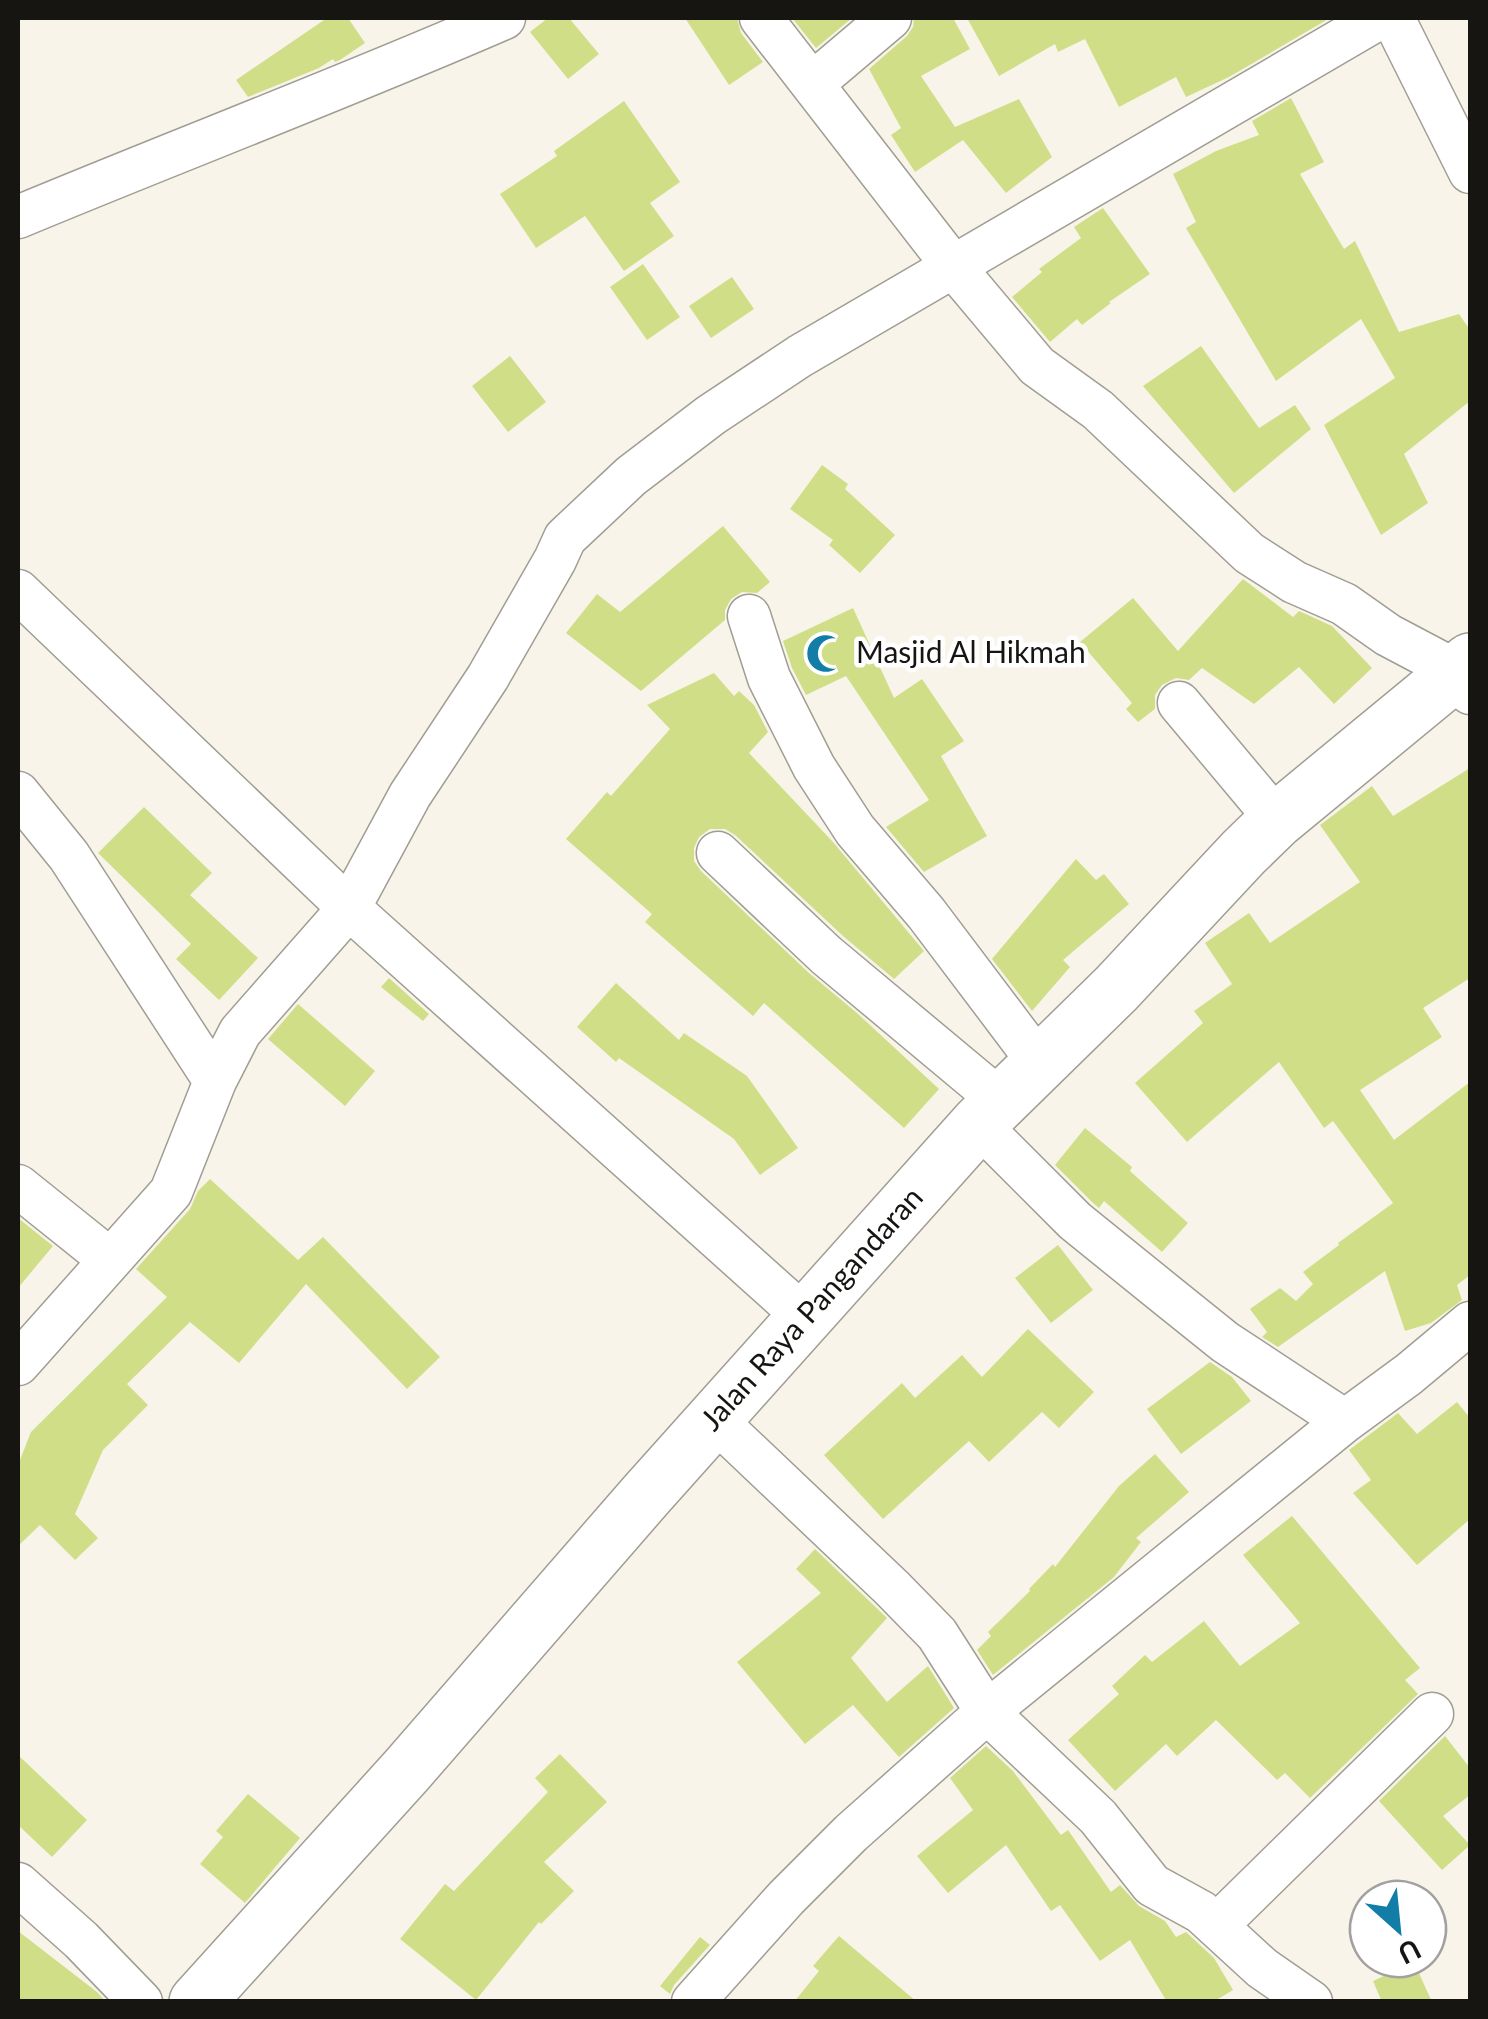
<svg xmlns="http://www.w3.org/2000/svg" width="1488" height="2019" viewBox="0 0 1488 2019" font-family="Lato,sans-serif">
	<rect width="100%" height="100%" fill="#f8f4ea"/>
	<path fill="#d1de88" d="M327,18H348L365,43L340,60L335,62L333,59L319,68L248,97L236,80Z
		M548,18H569L599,54L568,79L530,32Z
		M685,18H737L741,33L763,62L729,85Z
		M792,18H852L816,48Z
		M914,18H953L970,49L921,76L955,127L1019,99L1052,157L1006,193L963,140L915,172L891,135L901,128L869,69L907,36L913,27Z
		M967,18H1330L1229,77L1186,97L1176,77L1119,107L1085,39L1058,52L1055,44L999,76Z
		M1291,98L1324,162L1300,174L1344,249L1355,241L1399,332L1459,314L1470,330V401L1404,454L1428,503L1381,535L1324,425L1395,378L1361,319L1276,381L1186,228L1196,222L1173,174L1216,151L1259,135L1252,121Z
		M624,101L680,182L650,203L674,236L624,271L585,216L536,248L500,194L557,156L554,151Z
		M1103,208L1150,274L1109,302L1111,303L1082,325L1077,319L1050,342L1012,297L1042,272L1039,269L1081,238L1074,227Z
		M643,264L680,317L647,340L610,287Z
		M732,277L754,309L711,338L689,306Z
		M1201,346L1259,428L1295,405L1311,429L1234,493L1143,386Z
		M510,356L546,402L508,432L472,386Z
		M822,465L848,484L845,489L895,535L860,573L829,545L833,540L790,509Z
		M723,526L770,582L757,593L742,592L731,599L725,610V620L641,691L566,633L597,594L620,612Z
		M1243,579L1293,617L1299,611L1332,626L1372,668L1334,704L1299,667L1254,704L1202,668L1189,680L1176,678L1162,685L1155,695V709L1138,722L1126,709L1132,703L1080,642L1133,598L1178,651Z
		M853,608L894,698L922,679L964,741L941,756L987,836L924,872L886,827L929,800L846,676L806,695L792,668L783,641Z
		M714,673L734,696L739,691L754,705L768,732L749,753L833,842L924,951L894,979L843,936L735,835L725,829H710L699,837L694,848V861L701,871L809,973L857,1013L939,1089L904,1128L764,1003L753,1016L645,922L652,914L566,839L607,792L611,796L670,729L647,705Z
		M1470,768V978L1423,1008L1442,1037L1360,1090L1394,1140L1470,1082V1275L1457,1285L1462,1300L1431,1323L1405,1331L1385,1271L1278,1347L1262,1337L1267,1332L1250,1309L1280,1288L1296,1301L1313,1284L1303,1272L1339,1245L1338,1243L1393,1203L1333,1121L1324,1128L1279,1062L1187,1142L1135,1083L1203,1023L1194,1011L1232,984L1205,943L1249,913L1270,943L1360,882L1320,825L1372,786L1393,816Z
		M144,807L212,873L190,895L258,958L219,1000L176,959L191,944L98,853Z
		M1076,859L1096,880L1104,874L1129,904L1063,960L1070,967L1032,1011L992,959Z
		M389,978L429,1014L423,1021L381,987Z
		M616,983L679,1040L684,1033L747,1076L798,1148L760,1175L734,1139L619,1058L616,1062L577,1027Z
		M298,1004L375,1071L345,1106L268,1039Z
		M1085,1128L1132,1167L1130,1171L1188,1223L1162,1252L1104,1201L1099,1208L1092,1202L1055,1165Z
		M210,1179L298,1260L323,1237L440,1357L407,1389L306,1284L239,1363L190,1322L127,1384L148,1405L103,1450L75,1514L98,1538L75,1560L40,1525L18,1546V1465L31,1432L167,1297L136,1269L190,1209L198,1191Z
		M18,1218L53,1246L18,1288Z
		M1058,1245L1093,1290L1051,1323L1015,1278Z
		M1028,1329L1094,1392L1059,1428L1042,1412L989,1462L969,1441L883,1519L824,1455L902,1383L915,1398L962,1355L982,1377Z
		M1210,1362L1232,1377L1251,1401L1181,1454L1147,1409Z
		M1457,1402L1470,1418V1519L1417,1565L1353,1493L1371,1480L1349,1450L1398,1413L1417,1434Z
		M1155,1454L1189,1492L1136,1538L1141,1542L1114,1577L993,1675L977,1650L991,1636L988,1632L1030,1591L1029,1589L1053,1564L1055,1567L1119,1486Z
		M1292,1516L1420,1668L1405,1680L1418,1694L1310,1798L1285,1773L1277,1780L1216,1720L1177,1756L1166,1744L1115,1791L1068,1740L1119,1694L1112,1686L1145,1655L1152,1662L1204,1621L1240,1666L1300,1623L1243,1555Z
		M815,1549L887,1618L851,1658L887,1702L928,1666L954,1708L899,1757L853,1705L805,1744L737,1662L821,1593L796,1569Z
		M1445,1736L1470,1768V1795L1443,1816L1470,1845L1442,1870L1379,1801Z
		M986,1746L1013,1771L1061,1835L1068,1830L1111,1892L1120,1885L1139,1906L1165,1921L1176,1937L1186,1932L1214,1958L1233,1990L1213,2002H1167L1130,1940L1100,1961L1060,1905L1051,1911L1006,1845L948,1893L917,1856L973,1810L950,1778Z
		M560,1754L607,1802L544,1862L574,1891L541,1924L539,1922L476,2000L400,1939L445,1884L454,1891L548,1792L535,1778Z
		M18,1755L87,1820L52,1857L18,1825Z
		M248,1794L300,1838L245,1903L200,1864L223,1837L216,1831Z
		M18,1931L97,1992L106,2002H18Z
		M839,1936L917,2002H794L819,1971L813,1966Z
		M700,1937L710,1945L674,1985L670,1994L660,1986Z
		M1414,1962L1432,2002H1382L1373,1981Z"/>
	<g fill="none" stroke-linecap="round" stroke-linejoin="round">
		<defs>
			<path id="street" d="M761,18L953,266L1037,366L1098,410L1249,553L1294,582L1344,604L1388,635L1458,672L1470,693
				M1393,18L1470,172
				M812,84L890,18
				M18,217C179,150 343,88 504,18
				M18,591L349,908L805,1317
				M749,616L769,678L814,767L855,830L926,913L1040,1064
				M1179,703L1277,820
				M18,793L69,856L215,1081
				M718,853L826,955L1001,1101
				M978,1124L1075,1221L1164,1293L1225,1342L1345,1421
				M18,1186L109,1259
				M18,1364L171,1192L215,1081L240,1032L349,908L410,795L488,677L555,560L565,538L631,476L711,415L800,356L1379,18
				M714,1419L892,1588L937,1634L987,1712L1098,1817L1152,1885L1201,1912L1262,1968L1311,2002
				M18,1884L81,1940L141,2002
				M1216,1926L1432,1714
				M693,2002L786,1898L851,1833L987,1712L1345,1421L1409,1374L1470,1323"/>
			<path id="highway" d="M197,2002L407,1770L646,1495L978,1124L1116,989L1244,852L1277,820L1470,661"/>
		</defs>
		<use href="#street" stroke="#a09d93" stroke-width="45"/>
		<use href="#highway" stroke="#a09d93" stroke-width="58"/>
		<use href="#street" stroke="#fff" stroke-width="42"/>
		<use href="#highway" stroke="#fff" stroke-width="55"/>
	</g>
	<defs>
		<symbol id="mosque-bare" viewBox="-9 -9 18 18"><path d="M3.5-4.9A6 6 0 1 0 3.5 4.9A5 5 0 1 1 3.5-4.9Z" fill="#127da6" stroke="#fff" stroke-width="2.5" paint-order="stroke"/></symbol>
	</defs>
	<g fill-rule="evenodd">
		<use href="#mosque-bare" x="798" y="626" width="55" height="55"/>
	</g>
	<g text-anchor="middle" stroke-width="9" stroke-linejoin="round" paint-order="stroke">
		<g font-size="30" fill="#171512" stroke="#fff" text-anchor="start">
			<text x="856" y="663">Masjid Al Hikmah</text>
		</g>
		<g font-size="30" fill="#171512" stroke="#fff">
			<text transform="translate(812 1309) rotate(-48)" y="10">Jalan Raya Pangandaran</text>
		</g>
	</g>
	<rect width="1488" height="2019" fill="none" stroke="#171512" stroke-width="40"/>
	<g transform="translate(1398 1929) rotate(153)"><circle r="48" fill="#ffffff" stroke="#a2a1a0" stroke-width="2.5"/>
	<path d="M0-8L18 38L0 25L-18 38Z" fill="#127da6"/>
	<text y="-15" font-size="28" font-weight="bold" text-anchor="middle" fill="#171512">U</text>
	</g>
</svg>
